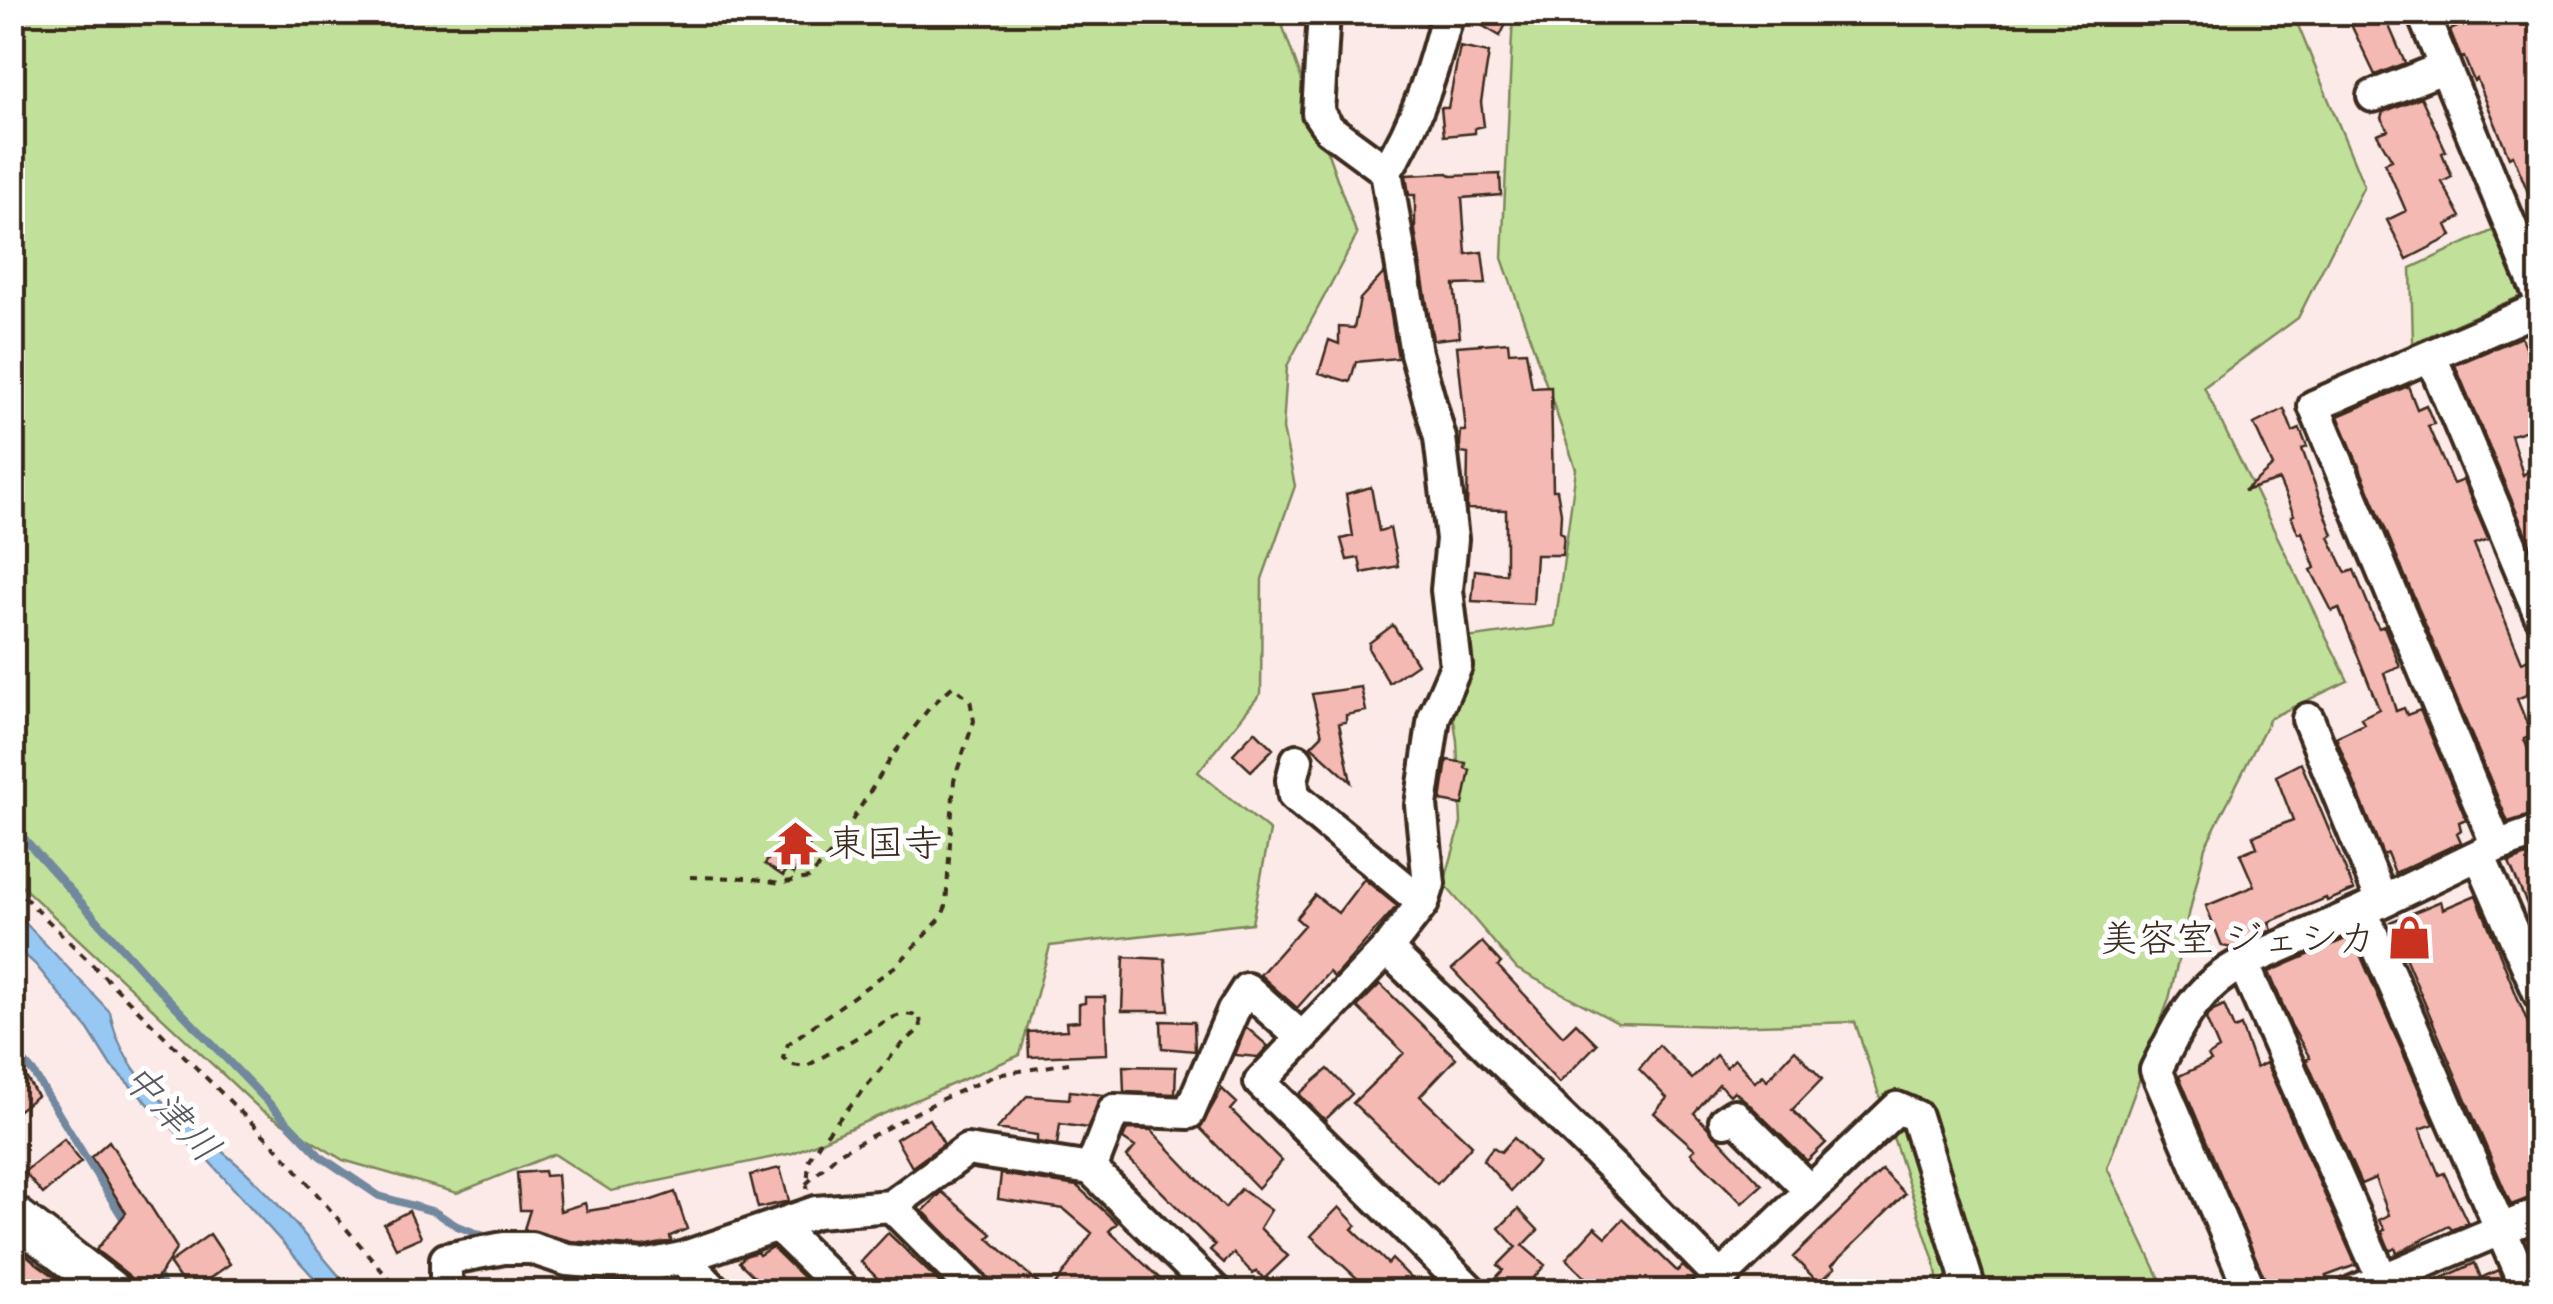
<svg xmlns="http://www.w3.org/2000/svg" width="2553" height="1304" viewBox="0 0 2553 1304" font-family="Sriracha,'Klee One',sans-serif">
	<rect width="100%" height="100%" fill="#fceae8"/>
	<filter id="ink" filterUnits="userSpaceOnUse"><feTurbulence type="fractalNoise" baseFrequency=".01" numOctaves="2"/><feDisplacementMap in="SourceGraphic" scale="20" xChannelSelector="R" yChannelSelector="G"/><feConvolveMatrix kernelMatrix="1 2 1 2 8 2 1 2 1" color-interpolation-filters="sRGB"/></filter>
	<g filter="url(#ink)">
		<path fill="#c1e19a" stroke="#7e865c" stroke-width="2.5" d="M12,13H1278L1357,235L1287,366L1283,429L1295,486L1262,579L1261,693L1198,772L1270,831L1252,923L1050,946L1020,1055L793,1153L611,1191L554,1154L457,1193L343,1160L260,1109L13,878Z
			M1513,13H2293L2364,186L2298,318L2204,387L2348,681L2270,718L2205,847L2169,999L2107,1168L2166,1291H1939L1935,1264L1855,1022L1723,1026L1618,1023L1517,969L1444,884L1461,823L1457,741L1452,707L1466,638L1555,626L1576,469L1502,258Z
			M2507,224L2535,290L2413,343L2411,268Z"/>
		<path fill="#97c7f3" stroke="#72889e" stroke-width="2.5" d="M13,910L110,1012C123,1088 197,1126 248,1174C286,1210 318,1252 352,1291H326L207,1159L184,1140L111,1066L88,1029L35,964L13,944Z"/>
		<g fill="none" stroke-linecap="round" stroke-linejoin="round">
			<path stroke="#72889e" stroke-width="8" d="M12,825L155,985L320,1156L379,1196L435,1212L457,1226L492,1239
				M12,1049L33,1072L126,1223
				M154,1270L167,1292"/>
		</g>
		<path fill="#f5b9b4" stroke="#3b2a1e" stroke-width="2.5" d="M1466,12H1512L1500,36L1466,16Z
			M2345,12H2383L2405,63L2375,75Z
			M2450,12H2490L2496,27L2531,12L2540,36V222L2513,155L2509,157L2477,79L2474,81L2464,57L2461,58L2450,30L2457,27Z
			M1460,47L1489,53L1481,102L1484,126L1475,128V133L1444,136L1441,108H1448Z
			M2421,97L2446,151L2442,153L2452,177L2442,182L2461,217L2447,225L2452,236L2407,259L2387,220L2406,211L2385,163L2392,160L2377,134L2388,130L2381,118L2383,112Z
			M1448,173L1452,176L1500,174L1501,195L1462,198L1466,254L1482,252L1486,284L1454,285L1460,337L1433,340L1415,231V195H1409L1406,175Z
			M1384,273L1398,358L1356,362L1350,382L1319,373L1329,340L1339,344V327L1354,328L1360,299Z
			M2521,337L2532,363L2540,359V426L2511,435L2523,475L2529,471L2537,487L2532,491L2540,520V568L2455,365Z
			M1508,342L1509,352L1526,351L1532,388L1551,387L1553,490H1557L1561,513L1560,532L1564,534L1562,555H1536L1533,604L1472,601L1475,570L1506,574V510L1467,509L1468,454L1461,453L1460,444L1461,431H1466L1457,346Z
			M2408,386L2417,409L2426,405L2434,424L2428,426L2453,484L2463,480L2488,539L2474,544L2522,662L2528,659L2530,665L2540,660V689L2517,699L2532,736L2524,739L2537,772L2534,773L2540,793V812L2508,822L2338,416Z
			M2284,409L2293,432L2300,429L2307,447L2302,449L2333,535L2329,537L2346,573L2354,570L2375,621L2379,628L2384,626L2400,667L2384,673L2396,711L2404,708L2407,715L2420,710L2466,819L2459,822L2461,830L2457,833L2461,842L2395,873L2387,853L2383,855L2336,737L2364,724L2361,718L2379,709L2339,608L2332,611L2311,570L2315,568L2302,532L2298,533L2291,516L2294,515L2279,480L2244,491L2273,466L2254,424Z
			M1371,487L1379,531L1390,528L1398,566L1362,573L1359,558L1347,560L1341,539L1353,536L1346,494Z
			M1393,625L1417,664L1389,683L1369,650V643Z
			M1361,687L1366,711L1346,715V722L1339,723L1351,782L1311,746L1322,735L1312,694Z
			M1255,731L1273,749L1251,771L1233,754Z
			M1447,760L1466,763L1465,768L1470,770L1463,805L1441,801Z
			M2301,763L2354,890L2327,901L2326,898L2269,922L2272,930L2232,948L2222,946L2206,906L2254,886L2240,854L2257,847L2253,836L2293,820L2276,776Z
			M790,828L811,843L794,874L788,868L783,876L765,864Z
			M2529,855L2534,868L2540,865V934L2509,863Z
			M1364,879L1397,906L1334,977L1329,972L1297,1008L1260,975L1304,925L1296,918L1315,895L1338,913Z
			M2476,895L2540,1053V1135L2532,1139L2540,1157L2533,1160L2540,1178V1194L2511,1205L2390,922L2441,901L2443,909Z
			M2352,936L2434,1124L2420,1129L2439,1175L2444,1173L2468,1223L2452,1230L2449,1226L2397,1253L2395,1248L2390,1251L2382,1232L2385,1229L2379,1220L2389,1215L2375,1178L2361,1184L2306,1059L2310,1058L2291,1025L2269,972Z
			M1482,942L1501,963L1498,966L1563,1036L1576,1023L1597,1044L1559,1083L1452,969Z
			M1124,957L1165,959L1169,1011H1122Z
			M1380,984L1456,1058L1420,1096L1472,1145L1437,1184L1353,1103L1404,1053L1357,1007Z
			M1085,997H1105L1107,1054L1029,1057L1028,1032L1067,1030L1066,1022L1079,1021V1004L1085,1003Z
			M2224,1005L2234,1029L2241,1026L2256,1068L2266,1063L2356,1265L2326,1276L2331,1286L2318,1292H2270L2179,1076L2211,1061L2208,1056L2219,1049L2206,1019L2213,1010Z
			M1161,1021L1194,1022L1195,1051L1162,1048Z
			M1246,1027L1268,1046L1258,1057L1235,1055Z
			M1659,1045L1692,1079L1716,1055L1726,1067L1735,1059L1755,1082L1763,1075L1767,1080L1795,1050L1822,1079L1792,1110L1826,1143L1807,1161L1747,1102L1734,1091L1730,1095L1719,1084L1694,1113L1762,1185L1742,1203L1691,1153L1695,1149L1654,1113L1667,1098L1639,1069Z
			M12,1065L20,1075L23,1072L37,1096L12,1115Z
			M1123,1066L1176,1067L1175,1094L1124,1092Z
			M1328,1069L1352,1094L1325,1120L1299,1094Z
			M1222,1089L1237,1103L1231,1110L1282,1161L1258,1188L1200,1128Z
			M1070,1091L1103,1095L1087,1128L1060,1124L1057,1145L1037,1142V1135L997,1129L1027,1096L1069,1099Z
			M929,1119L944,1144L912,1167L896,1139Z
			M1127,1129L1151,1130L1225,1208L1241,1189L1271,1210L1260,1228L1288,1256L1264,1279L1257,1271L1253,1274L1234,1253L1224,1263L1210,1250L1215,1245L1127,1157L1135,1147L1123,1139Z
			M1514,1138L1538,1162L1511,1191L1483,1160L1493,1147L1501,1152Z
			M64,1139L81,1162L43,1194L24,1172Z
			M109,1141L177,1248L148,1292H142L127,1274L96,1250L126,1213L91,1157Z
			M780,1168L789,1201L758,1208L750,1175Z
			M1882,1170L1905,1194L1832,1265L1835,1268L1819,1283L1793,1257Z
			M544,1171L545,1176L557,1175L560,1211L585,1203L587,1211L649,1201L675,1192L687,1229L670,1236L671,1241L643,1247L571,1241L524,1229L530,1210H520L517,1173Z
			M1001,1174L1077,1186L1117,1223L1109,1231L1174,1292H1050L1092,1233L1064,1209L998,1199Z
			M942,1192L992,1234L988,1238L1048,1292H995L990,1279L923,1211Z
			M1339,1207L1356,1225L1352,1229L1388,1264L1392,1259L1425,1292H1372L1311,1236Z
			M1518,1209L1538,1230L1523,1246L1545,1265L1521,1292H1508L1494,1280L1503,1270L1498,1265L1516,1247L1499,1228Z
			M409,1211L421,1237L396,1248L384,1224Z
			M1623,1219L1677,1271L1683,1266L1694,1277L1687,1292H1600L1566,1259L1595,1227L1606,1237Z
			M888,1233L932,1275L948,1292H891L861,1262Z
			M210,1234L230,1264L210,1278L219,1292H189L169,1263Z
			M12,1243L36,1263L76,1292L20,1291L12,1287Z
			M772,1247L818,1292H770L739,1262L745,1256L757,1252L759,1255Z
			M2475,1263L2481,1278L2498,1270L2507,1292L2414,1291Z"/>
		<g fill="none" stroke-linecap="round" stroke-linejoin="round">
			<defs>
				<path id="minor" d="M1324,12L1318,113L1329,129L1386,171L1416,353L1440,438L1452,539L1447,590L1456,666L1434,717L1421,805L1429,884L1423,903L1387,949L1260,1082L1472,1292
					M2422,12L2540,297
					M2373,96L2445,67
					M1386,171C1417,124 1434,67 1448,12
					M2431,356L2540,615
					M2308,719L2382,901
					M1297,760L1292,780L1294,796L1423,903
					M2497,846L2314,406L2540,308
					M2480,857L2540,995
					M2362,911L2528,1292
					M1387,949L1616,1171L1720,1277
					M2243,963L2388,1292
					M1725,1121L1734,1115L1810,1191
					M1091,1169L1114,1110L1189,1113L1233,1011L1247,989L1302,1038
					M891,1206L977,1292
					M778,1226L845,1292
					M682,1258L716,1292
					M453,1292L446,1281V1259L504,1248H531L567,1260L644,1266L682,1258L816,1212L891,1206L967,1150L1091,1169L1216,1292
					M1705,1292L1897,1108L1916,1116L1967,1280L1956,1292
					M2251,1292L2156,1070C2180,1023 2194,988 2243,963L2362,911L2497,846L2540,831
					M2353,1292L2540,1213"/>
				<path id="major" d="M12,1214L113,1292"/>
			</defs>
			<use href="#minor" stroke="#3b2a1e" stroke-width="38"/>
			<use href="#major" stroke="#3b2a1e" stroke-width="45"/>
			<path stroke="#3b2a1e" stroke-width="4" stroke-dasharray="8 8" stroke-linecap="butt" d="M690,877L750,878L780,883L809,878L831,854L893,755L930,707L953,686L970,700L974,721L954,780L946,906L941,918L897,965L788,1044L783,1058L792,1065L805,1067L891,1018L904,1014L920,1016L921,1028L899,1047L820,1142L809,1159L807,1189
				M12,885L282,1153L400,1292
				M806,1184L839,1153L942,1099L996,1075L1069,1063"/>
			<use href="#minor" stroke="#fff" stroke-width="30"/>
			<use href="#major" stroke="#fff" stroke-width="38"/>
		</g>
	</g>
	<defs>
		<symbol id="temple-bare" viewBox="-9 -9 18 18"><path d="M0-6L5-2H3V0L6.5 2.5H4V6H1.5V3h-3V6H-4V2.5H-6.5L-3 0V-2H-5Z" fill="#c8321e" stroke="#fff" stroke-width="2.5" paint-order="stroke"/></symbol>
		<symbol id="shop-bare" viewBox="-9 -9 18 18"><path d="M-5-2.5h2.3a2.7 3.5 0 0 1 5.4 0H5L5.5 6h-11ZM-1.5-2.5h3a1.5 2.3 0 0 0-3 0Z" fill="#c8321e" stroke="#fff" stroke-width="2.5" paint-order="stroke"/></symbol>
	</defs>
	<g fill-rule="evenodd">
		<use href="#temple-bare" x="764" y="812" width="63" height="63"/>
		<use href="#shop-bare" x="2378" y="906" width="63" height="63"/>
	</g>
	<g text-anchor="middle" stroke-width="10" stroke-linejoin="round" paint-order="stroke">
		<g font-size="38" fill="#3b2a1e" stroke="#fff" text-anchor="start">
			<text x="828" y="856">東国寺</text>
			<text x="2376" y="951" text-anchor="end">美容室 ジェシカ</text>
		</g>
		<g font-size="40" font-style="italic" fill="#57595e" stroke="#fff">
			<text transform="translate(172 1112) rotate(46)" y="14">中津川</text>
		</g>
	</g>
	<rect width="2553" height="1304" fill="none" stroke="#fff" stroke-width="50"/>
	<rect x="25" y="25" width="2503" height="1254" fill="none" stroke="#3b2a1e" stroke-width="4" filter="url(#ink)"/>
</svg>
